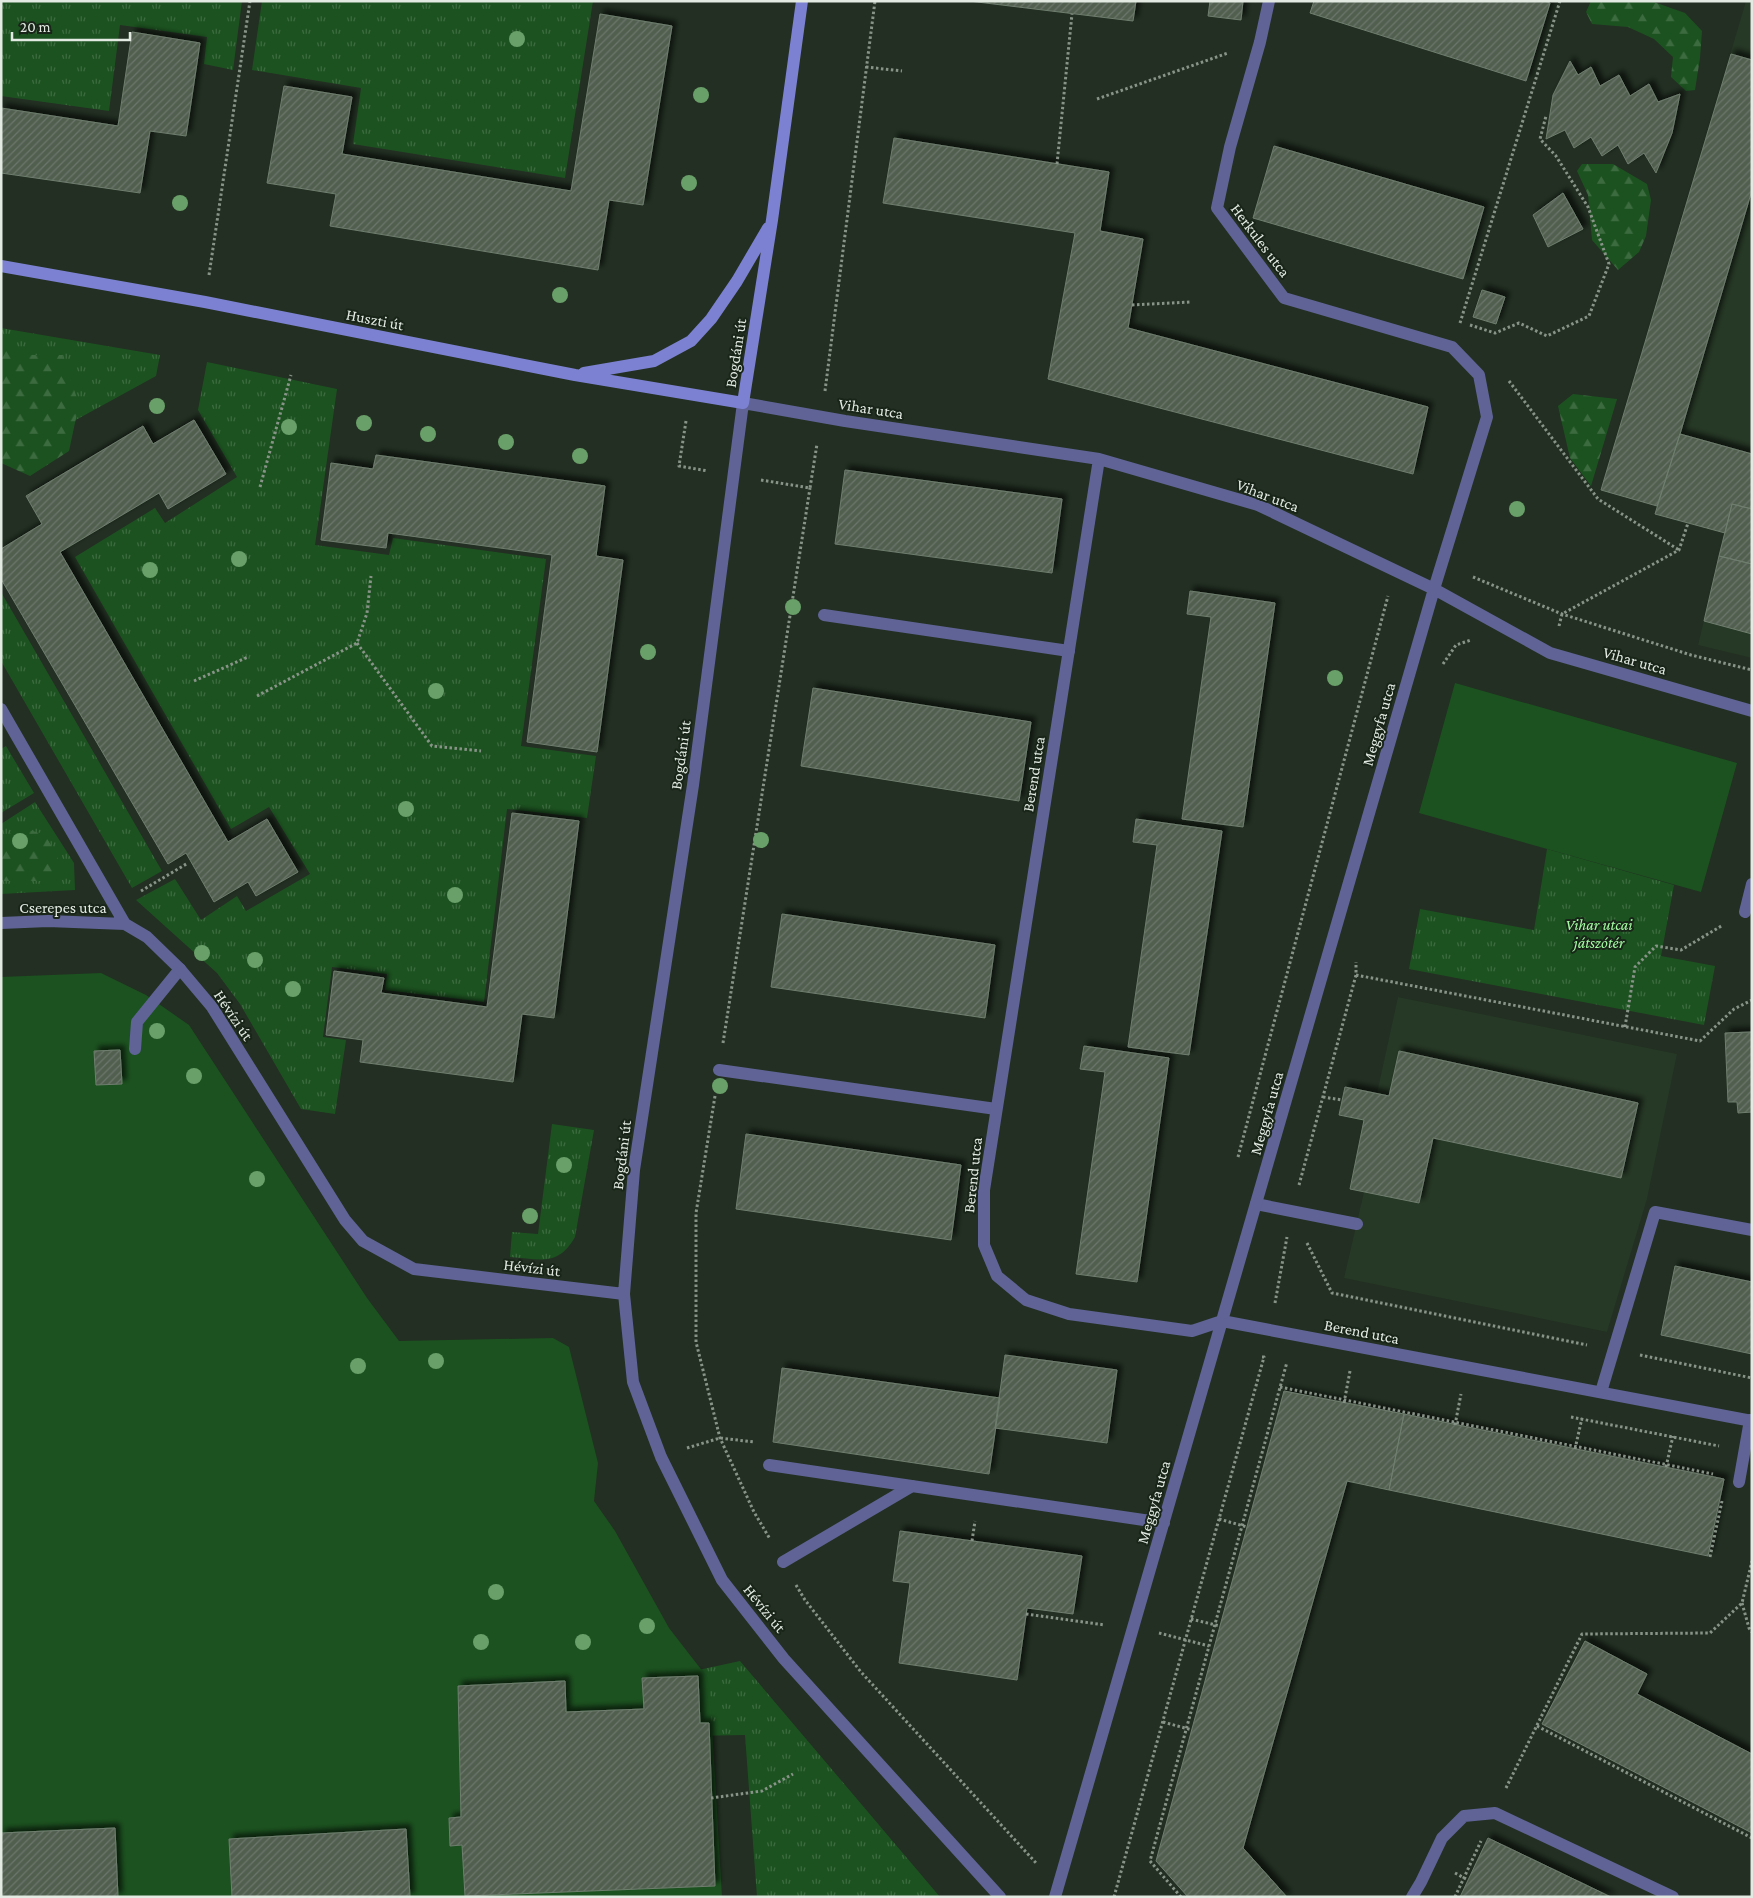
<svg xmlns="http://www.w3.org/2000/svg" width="1753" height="1898" viewBox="0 0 1753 1898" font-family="'Crimson Pro',serif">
	<defs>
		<pattern id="grass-tufts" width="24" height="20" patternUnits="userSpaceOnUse" patternTransform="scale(1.25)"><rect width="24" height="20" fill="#1c5220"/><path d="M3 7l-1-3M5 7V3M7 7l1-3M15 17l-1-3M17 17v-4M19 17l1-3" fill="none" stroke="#3d6b40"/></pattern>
		<pattern id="forest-firs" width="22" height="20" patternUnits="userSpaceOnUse" patternTransform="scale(1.25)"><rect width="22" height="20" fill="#1c5220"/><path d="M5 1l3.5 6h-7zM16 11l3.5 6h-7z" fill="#3d6b40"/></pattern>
		<pattern id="building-hatch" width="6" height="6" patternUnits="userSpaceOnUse" patternTransform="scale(1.25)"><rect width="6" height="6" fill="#515f50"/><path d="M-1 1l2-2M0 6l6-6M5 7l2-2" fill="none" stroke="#6a7669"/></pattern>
		<filter id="shadow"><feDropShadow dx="4.5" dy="-4.5" stdDeviation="2.5" flood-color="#0009"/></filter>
	</defs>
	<rect width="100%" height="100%" fill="#222f22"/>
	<path fill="#263826" d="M1746,1H1752V658L1698,645L1725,533L1655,514L1657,506L1601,490Z
		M1398,997L1677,1054L1647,1199L1607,1332L1344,1278L1364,1192L1350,1189L1364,1121L1339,1115L1345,1087L1377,1093Z"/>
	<path fill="url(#grass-tufts)" d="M1,1H242L233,70L204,64L207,37L120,25L109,111L1,96Z
		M262,1H593L565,178L353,144L361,88L252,70Z
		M1,328L160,355L156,376L1,461Z
		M207,362L337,389L315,545L389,555L393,538L546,559L521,746L596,756L587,818L507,809L484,1002L385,990L387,974L332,967L323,1037L346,1040L335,1114L301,1109L240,1004L217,973L136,900L175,879L201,920L237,896L246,911L310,874L269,807L231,829L75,557L155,508L165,523L237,477L198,410Z
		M1,592L162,871L132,888L1,661Z
		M6,746L34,793L1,813V749Z
		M35,802L74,863L75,890L1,894V824Z
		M1547,849L1674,885L1661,956L1715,966L1704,1025L1409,969L1420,909L1534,930Z
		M552,1124L594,1130L575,1237C558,1267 540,1259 510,1257L512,1232L538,1234Z
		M740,1661L940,1897H757L745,1735L688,1736L680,1674Z"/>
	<path fill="url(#forest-firs)" d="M1591,1L1654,2L1685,13L1702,31L1700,58L1695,90L1686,91L1671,77L1673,57L1654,39L1628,27L1592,24L1586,12Z
		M1582,164H1613L1647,184L1651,200L1646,236L1639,252L1618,270L1592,240L1588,195L1577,171Z
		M1,337L16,355H62L79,404L69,451L30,476L1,463Z
		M1573,394L1617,399L1591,486L1570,458L1558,406Z
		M17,827L44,834L55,851L61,867L53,881H5L1,879V842Z"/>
	<path fill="#1c5220" d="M1455,683L1737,763L1701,892L1419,813Z
		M101,973L146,995L189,1025L367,1298L399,1341L553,1338L569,1347L598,1463L594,1501L615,1531L669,1628L707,1677L710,1692L722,1897H1V977Z"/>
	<path fill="url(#building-hatch)" stroke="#6f7e6f" filter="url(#shadow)" d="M969,1H1136L1133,21Z
		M1210,1H1243L1241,20L1208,16Z
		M1314,1H1544L1550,3L1526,81L1310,13Z
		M600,14L672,26L643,205L609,200L598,270L330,226L336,194L267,183L284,86L352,97L342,154L571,191Z
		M132,32L200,43L186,136L150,131L140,193L1,173V108L118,126Z
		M1731,54L1752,60V190L1680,434L1657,506L1601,490Z
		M1570,61L1578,75L1591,67L1600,86L1619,75L1630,96L1649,84L1658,102L1680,94L1672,133L1656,173L1644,153L1628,164L1618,145L1602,156L1591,137L1574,148L1565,130L1546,139L1553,95Z
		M894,138L1109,172L1100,231L1143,239L1128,328L1428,407L1413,474L1048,379L1075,233L883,203Z
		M1274,146L1484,207L1463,279L1253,218Z
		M1563,193L1583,229L1548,247L1533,215Z
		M1482,290L1505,297L1496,324L1473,317Z
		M194,420L226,474L168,509L159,493L60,552L228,842L267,819L298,872L256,896L248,882L214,902L186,853L168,864L1,579V549L42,524L26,496L143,426L153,444Z
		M1680,434L1752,454V509L1732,504L1725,533L1655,514Z
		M376,455L605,486L596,556L623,560L597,752L527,742L552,555L388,533L386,548L321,540L331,463L373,469Z
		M845,470L1062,499L1052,573L835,544Z
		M1732,504L1752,509V564L1719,556Z
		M1719,556L1752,564V634L1704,621Z
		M1190,591L1275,603L1243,827L1182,819L1211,617L1187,614Z
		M813,688L1031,722L1019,801L801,766Z
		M512,813L579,821L554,1018L522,1014L513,1082L360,1062L363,1040L326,1035L334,971L384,978L381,993L487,1007Z
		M1136,819L1222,831L1189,1055L1128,1047L1157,845L1133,842Z
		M782,914L995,945L985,1018L771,987Z
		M1752,1032V1112L1738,1113L1737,1102H1728L1725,1033Z
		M1084,1046L1169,1058L1137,1282L1076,1274L1105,1072L1080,1069Z
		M120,1050L122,1084L96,1085L94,1051Z
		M1399,1051L1638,1103L1621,1178L1433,1138L1419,1203L1350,1189L1364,1120L1339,1115L1345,1087L1389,1096Z
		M746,1134L961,1165L951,1240L736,1209Z
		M1675,1266L1752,1282V1354L1661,1335Z
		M1005,1355L1117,1370L1107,1443L995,1428Z
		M782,1368L1000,1398L989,1474L773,1442Z
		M1284,1391L1404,1414L1389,1490L1347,1481L1243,1848L1287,1897H1188L1156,1861Z
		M1404,1414L1724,1479L1708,1556L1389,1490Z
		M900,1531L1082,1556L1073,1614L1027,1608L1017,1680L899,1663L910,1583L893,1581Z
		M1585,1641L1647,1674L1637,1694L1752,1754V1833L1542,1724Z
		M698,1676L700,1723H709L715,1886L465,1896L462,1845L450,1846L449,1818L461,1817L458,1686L565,1681L566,1712L644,1709L642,1678Z
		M115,1828L118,1897H1V1833Z
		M406,1829L410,1897H232L229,1839Z
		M1488,1838L1611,1897H1460Z"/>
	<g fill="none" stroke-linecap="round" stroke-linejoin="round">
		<path stroke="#899489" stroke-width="3" stroke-dasharray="2.5 2.5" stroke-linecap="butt" d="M866,67L902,71
			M1097,99L1228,53
			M1057,164L1072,14
			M209,275L250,1
			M1132,305L1190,302
			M1460,323L1560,1
			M1470,325L1495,333L1519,323L1547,336L1589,316L1609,264L1588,207L1556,156L1540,139L1546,116
			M1509,381L1598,499L1679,550
			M825,391L875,1
			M686,421L679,466L708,471
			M761,480L810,488L817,444
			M260,487L291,375
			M1473,577L1562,614L1691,655L1752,670
			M1559,626L1562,614L1679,550L1688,523
			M357,643L432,746L481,751
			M1443,664L1456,645L1471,640
			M194,681L248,657
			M257,696L357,643L367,613L371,576
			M141,891L188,863
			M1356,975L1700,1041L1734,1009L1752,1000
			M1625,1027L1635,967L1656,946L1681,950L1723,925
			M723,1043L810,488
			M715,1096L696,1213V1342L720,1438L754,1512L770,1539
			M1323,1097L1342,1100
			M1238,1157L1388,596
			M1299,1185L1356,975V962
			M1307,1243L1332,1293L1587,1345
			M1275,1303L1287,1237
			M1640,1355L1752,1378
			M1280,1387L1713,1474
			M1344,1403L1350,1371
			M1571,1417L1719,1446
			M1455,1425L1461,1394
			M687,1448L720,1438L754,1442
			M1575,1449L1582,1418
			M1666,1467L1673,1436
			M1219,1519L1247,1527
			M972,1541L975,1521
			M1710,1557L1722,1501
			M796,1585L805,1600L861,1672L1037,1864
			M1742,1603L1749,1628L1752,1632
			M1026,1614L1105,1625
			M1191,1619L1220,1626
			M1159,1633L1209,1646
			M1163,1722L1192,1730
			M1537,1726L1752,1838
			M1506,1788L1582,1634L1710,1633L1742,1603L1752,1561
			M711,1798L762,1791L793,1774
			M1455,1873L1468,1880
			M1114,1897L1264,1357H1262
			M1181,1897L1150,1861L1287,1362
			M1455,1897L1481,1841"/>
		<path stroke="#5f6395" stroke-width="12" d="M824,615L1069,651
			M1745,912L1752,884
			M135,1049L137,1022L180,969
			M719,1070L996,1109
			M1256,1204L1357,1224
			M1601,1392L1655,1212L1752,1230
			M1739,1482L1750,1420
			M783,1562L912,1486
			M1412,1897L1421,1882L1442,1838L1464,1816L1495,1813L1673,1897"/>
		<path stroke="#5f6395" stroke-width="12" d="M1099,459L984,1190V1245L997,1276L1026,1300L1069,1314L1192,1331L1222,1321L1752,1421
			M1,709L125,924L147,937L180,969L212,1007L345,1220L363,1241L414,1269L624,1294
			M1,923L48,921L125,924
			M769,1465L1164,1523
			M1000,1897L784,1659L722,1580L661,1457L633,1382L624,1294L634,1170L693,785L743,403L845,421L1099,459L1258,505L1434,589L1550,653L1752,711
			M1055,1897L1434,589L1487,417L1479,375L1452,347L1284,298L1217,208L1230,147L1260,42L1269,1"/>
		<path stroke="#7c81d1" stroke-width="12" d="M1,266L205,302L575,375L743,403L772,220L802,1
			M584,373L654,361L691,341L711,319L737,281L768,228"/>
	</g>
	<g fill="#699f69">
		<circle cx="517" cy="39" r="8"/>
		<circle cx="701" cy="95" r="8"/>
		<circle cx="689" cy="183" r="8"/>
		<circle cx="180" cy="203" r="8"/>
		<circle cx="560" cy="295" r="8"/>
		<circle cx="157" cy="406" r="8"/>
		<circle cx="364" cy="423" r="8"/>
		<circle cx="289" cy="427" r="8"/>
		<circle cx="428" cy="434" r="8"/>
		<circle cx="506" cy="442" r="8"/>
		<circle cx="580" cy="456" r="8"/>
		<circle cx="1517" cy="509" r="8"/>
		<circle cx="239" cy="559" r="8"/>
		<circle cx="150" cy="570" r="8"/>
		<circle cx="793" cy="607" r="8"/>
		<circle cx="648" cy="652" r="8"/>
		<circle cx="1335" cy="678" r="8"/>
		<circle cx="436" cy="691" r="8"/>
		<circle cx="406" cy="809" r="8"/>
		<circle cx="761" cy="840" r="8"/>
		<circle cx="20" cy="841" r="8"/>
		<circle cx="455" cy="895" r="8"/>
		<circle cx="202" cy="953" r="8"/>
		<circle cx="255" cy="960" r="8"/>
		<circle cx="293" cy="989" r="8"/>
		<circle cx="157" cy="1031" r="8"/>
		<circle cx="194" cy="1076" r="8"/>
		<circle cx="720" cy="1086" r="8"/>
		<circle cx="564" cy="1165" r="8"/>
		<circle cx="257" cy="1179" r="8"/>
		<circle cx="530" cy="1216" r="8"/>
		<circle cx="436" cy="1361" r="8"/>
		<circle cx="358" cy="1366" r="8"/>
		<circle cx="496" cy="1592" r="8"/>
		<circle cx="647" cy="1626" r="8"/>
		<circle cx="481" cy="1642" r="8"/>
		<circle cx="583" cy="1642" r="8"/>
	</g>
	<g text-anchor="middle" stroke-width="4" stroke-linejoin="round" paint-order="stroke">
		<g font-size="16" fill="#e2eae2" stroke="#182518">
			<text transform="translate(1261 240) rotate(53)" y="6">Herkules utca</text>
			<text transform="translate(375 319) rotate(11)" y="6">Huszti út</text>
			<text transform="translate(735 353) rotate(-81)" y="6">Bogdáni út</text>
			<text transform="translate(871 408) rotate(9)" y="6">Vihar utca</text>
			<text transform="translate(1268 495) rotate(21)" y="6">Vihar utca</text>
			<text transform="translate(1635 660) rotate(16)" y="6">Vihar utca</text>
			<text transform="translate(1378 724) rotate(-74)" y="6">Meggyfa utca</text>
			<text transform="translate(680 755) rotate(-82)" y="6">Bogdáni út</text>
			<text transform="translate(1033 774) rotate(-81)" y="6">Berend utca</text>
			<text x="63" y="913">Cserepes utca</text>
			<text transform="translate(234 1015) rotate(56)" y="6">Hévízi út</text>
			<text transform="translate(1266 1113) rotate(-74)" y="6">Meggyfa utca</text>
			<text transform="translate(621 1155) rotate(-83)" y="6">Bogdáni út</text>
			<text transform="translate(972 1175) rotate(-84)" y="6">Berend utca</text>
			<text transform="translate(532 1267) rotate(7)" y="6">Hévízi út</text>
			<text transform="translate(1362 1331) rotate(11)" y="6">Berend utca</text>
			<text transform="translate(1153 1502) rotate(-74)" y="6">Meggyfa utca</text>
			<text transform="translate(765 1608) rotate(51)" y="6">Hévízi út</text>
		</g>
		<g font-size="16" font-style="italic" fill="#a3fba3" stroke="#182518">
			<text x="1599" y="930">Vihar utcai<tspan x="1599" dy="18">játszótér</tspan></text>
		</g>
	</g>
	<rect width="1753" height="1898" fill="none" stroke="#e2eae2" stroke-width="5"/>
	<path d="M12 32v8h118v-8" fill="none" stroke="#e2eae2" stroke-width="2.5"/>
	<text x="20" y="32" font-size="15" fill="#e2eae2" stroke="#182518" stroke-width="4" paint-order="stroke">20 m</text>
</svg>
